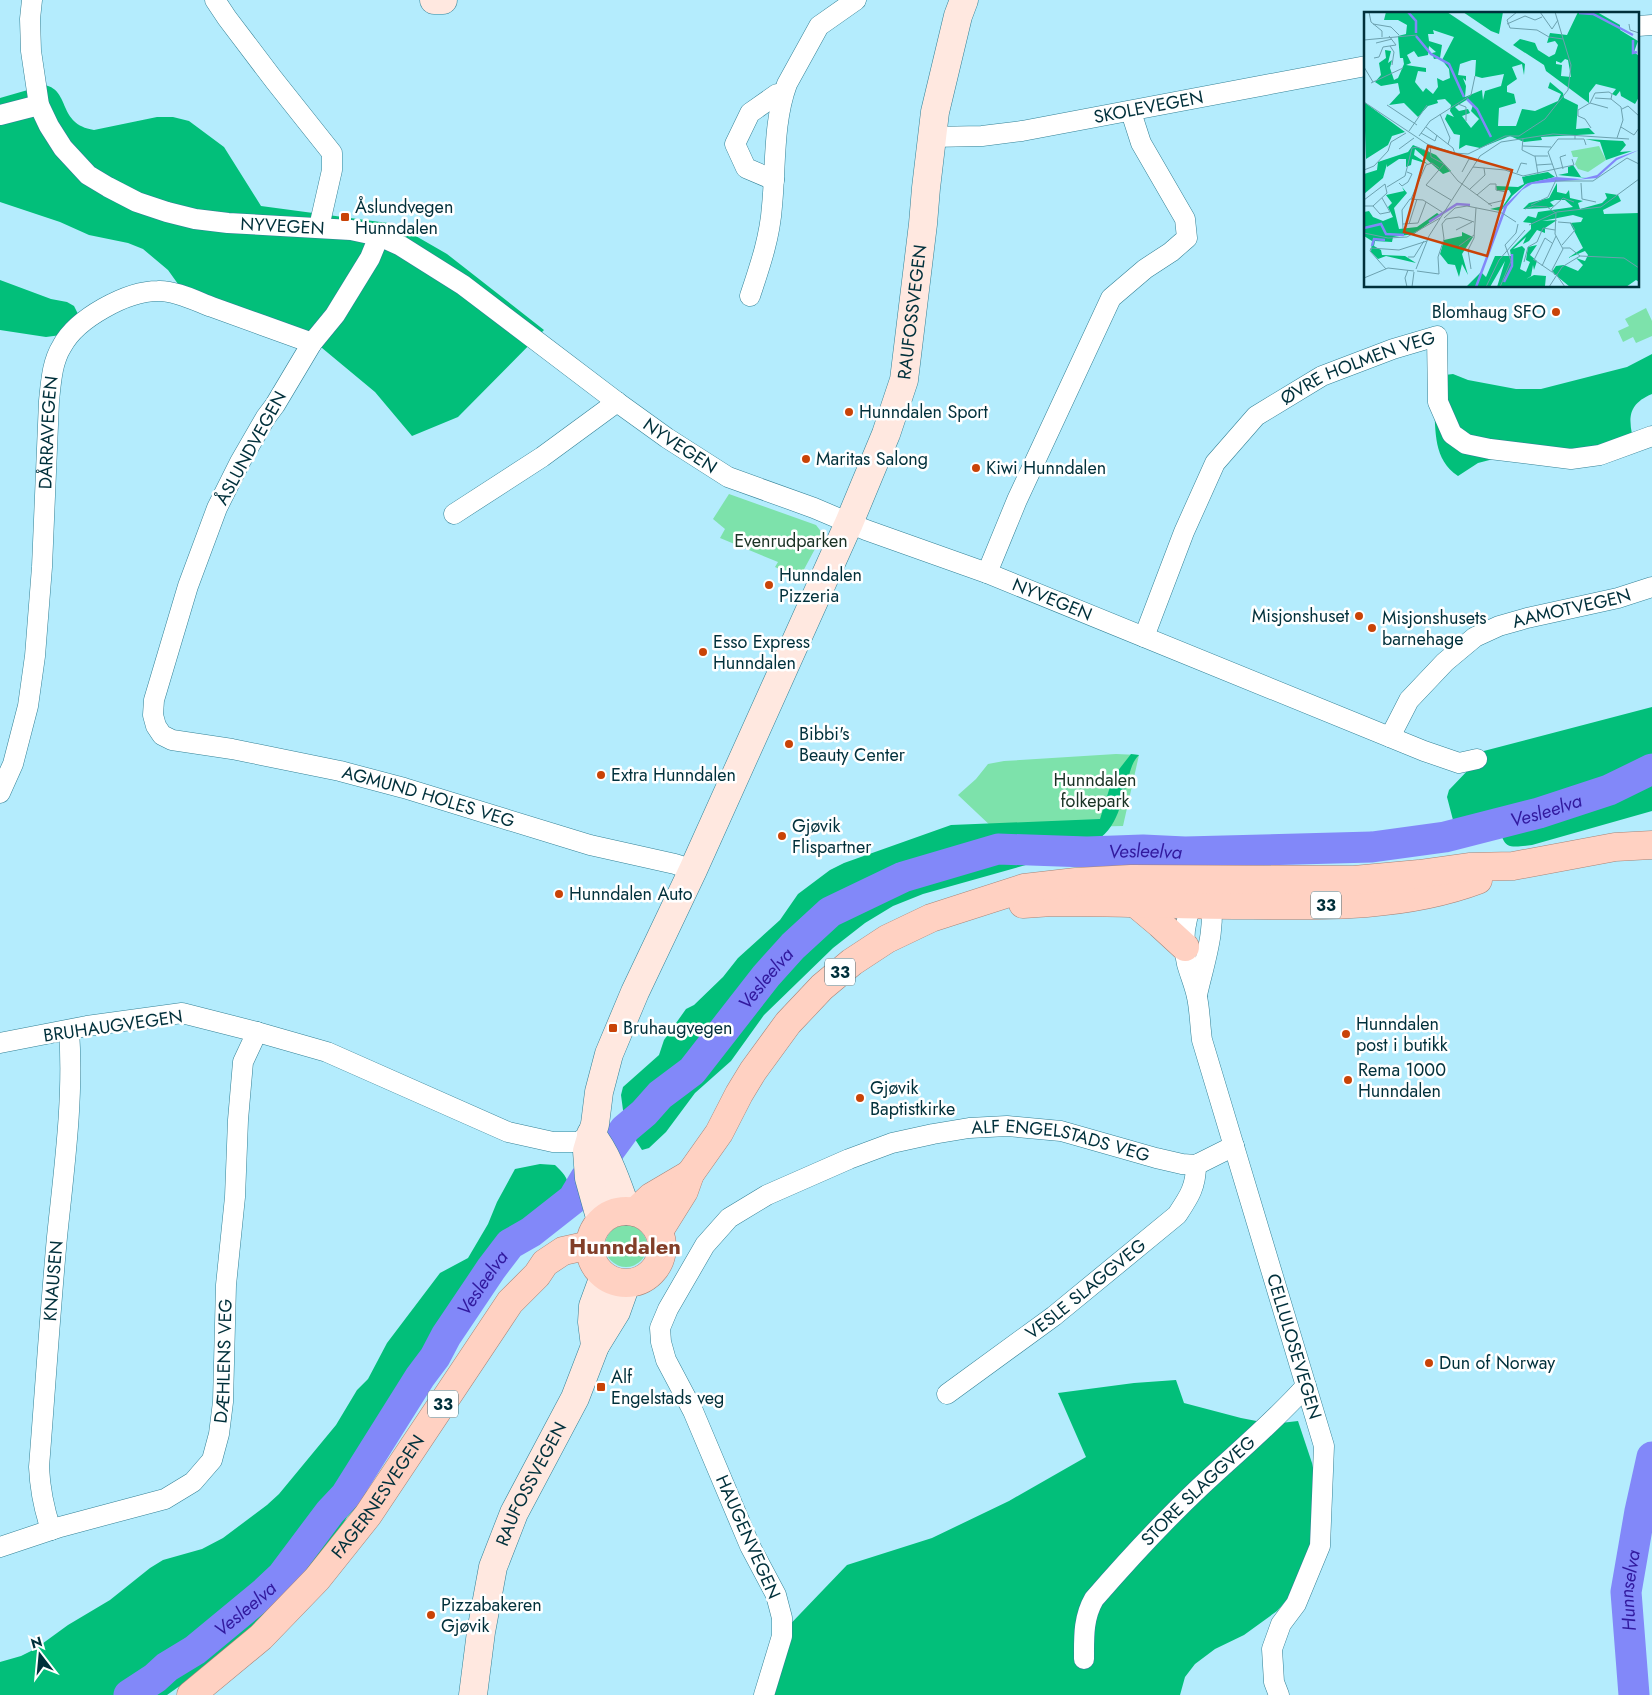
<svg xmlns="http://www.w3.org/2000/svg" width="1652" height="1695" viewBox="0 0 1652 1695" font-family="Jost,sans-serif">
	<rect width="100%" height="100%" fill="#b4ecfd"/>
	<path fill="#7de2ab" d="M1646,308L1652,321V336L1636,343L1633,337L1623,342L1618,331L1629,326L1625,319Z
		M729,494L816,525L823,534L801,575L797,577L775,567L778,562L720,538L725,529L713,519Z
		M1116,754L1139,755L1123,826L994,829L958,795L976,779L988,764L1004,761Z
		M605 1246a21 21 0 1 1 42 0a21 21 0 1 1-42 0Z"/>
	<path fill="#02bf7a" d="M45,85C71,91 57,124 94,130L157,117H173L189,121L224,147L261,206L395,224L447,254L544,330L458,417L412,436L375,392L310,338L178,284L168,270L143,249L128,243L89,235L60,222L0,202V98Z
		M0,280L51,299L67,302L74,306L84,326L61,335L46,337L0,330Z
		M1652,354V394C1623,406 1630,424 1635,448L1501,457L1478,463L1458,476C1433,459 1436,432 1434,405C1433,396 1431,386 1429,377L1453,374L1468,380L1516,389H1541L1627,367Z
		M1652,707V811L1532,845C1497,850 1509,843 1493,820H1453L1447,797L1449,790L1471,767L1476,753Z
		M1131,754L1139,755C1132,762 1131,769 1128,779C1118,814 1116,835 1079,850L923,894L893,906L865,923L833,948L764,1015L731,1061L695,1093L666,1132L649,1148L642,1150L631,1133L623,1110L621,1095L623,1087L659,1055L664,1040L686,1009L694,1005L723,977L738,958L780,920L798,894L830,870L844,863L951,825L1100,819L1113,777Z
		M540,1164L555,1165C563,1173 570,1179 568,1191L528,1218L447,1318L434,1339L414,1364L393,1399L365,1438L362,1454L363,1470L367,1493L364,1500L347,1517L331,1546L308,1568L294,1587L275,1602L247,1632L229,1648L209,1662L191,1678L167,1695H0V1662L21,1656L35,1649L68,1625L110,1600L150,1568L163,1560L202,1549L223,1538L267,1505L279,1494L336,1425L357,1390L368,1379L387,1343L440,1273L468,1258L488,1224L497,1202L515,1169Z
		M1176,1380L1184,1403L1241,1418L1272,1424L1298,1421L1312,1463L1320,1502L1304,1581L1277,1611L1244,1635L1215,1649L1195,1664L1185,1677L1180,1695H767L777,1638L847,1565L932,1538L1009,1501L1086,1457L1058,1393L1134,1383Z"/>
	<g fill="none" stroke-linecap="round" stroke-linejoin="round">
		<g stroke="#8288f9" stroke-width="31">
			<path id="s1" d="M129,1695L155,1678L167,1667L195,1650L264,1593L282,1576L330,1512L346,1495L420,1377L435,1357L446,1336L491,1269L510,1244L531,1232L573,1199L585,1179L606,1155L625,1129L644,1113L660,1095L692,1071L766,976L793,946L830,912L903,877L998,849L1087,852L1143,850L1185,852L1372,847L1445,837L1539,813L1609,790L1652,769"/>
			<path id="s2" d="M1634,1695L1626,1592L1640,1511L1652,1457"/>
		</g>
		<defs>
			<g id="street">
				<path id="s3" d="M32,0L30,19L31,51L39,105L49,126L63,148L88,175L108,187L137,202L167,212L195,219L228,223L351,230L379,236L401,246L463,285L617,402L667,438L728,477L814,508L866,530L987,573L1424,751L1459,763L1477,759"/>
				<path d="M215,0L227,18L274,80L332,153V170L319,227"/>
				<path d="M1638,26L1652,25"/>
				<path d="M0,115L39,105"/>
				<path id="s4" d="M931,137L982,136L1022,131L1366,66"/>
				<path d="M774,180L746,168L735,144L750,113L777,94L783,93"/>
				<path id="s5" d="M379,236L370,258L335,315L312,343L275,405L266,417L240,462L217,508L188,586L154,700L153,715L156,726L162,735L172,740L232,749L340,771L404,788L590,845L675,864L693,870"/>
				<path d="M750,296C760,266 770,237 772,206C776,166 773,122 787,84L819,26L856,0"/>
				<path d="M454,514L542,457L617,402"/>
				<path d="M987,573L1017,500L1111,298L1145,269L1171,252L1187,238L1185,219L1141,143L1131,112"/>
				<path id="s6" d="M1144,637L1184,532L1215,463L1256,416L1322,376L1393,349L1437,336L1438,402L1452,434L1466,444L1490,449L1571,459L1600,455L1652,436"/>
				<path id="s7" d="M1390,737L1409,700L1445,662L1475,637L1499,626L1527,618L1618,598L1652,587"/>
				<path id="s8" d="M0,793L13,764L28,706L35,656L42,567L49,401C51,382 52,362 62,346C77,318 127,291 158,291C174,290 196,301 212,307C245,319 279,331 312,343"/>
				<path id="s9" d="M1197,892C1186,914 1181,940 1187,964C1190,975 1195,986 1197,997C1200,1011 1200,1026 1202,1040L1324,1446L1320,1546L1296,1604L1281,1624L1272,1649L1274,1682L1279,1695"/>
				<path d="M1197,995C1204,963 1218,925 1209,893"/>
				<path d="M0,1043L87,1026L182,1013L257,1032L327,1052L508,1132L553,1142H578L591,1134"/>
				<path id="s10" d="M947,1394L1054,1316L1177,1215C1189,1197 1196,1187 1196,1165"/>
				<path id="s11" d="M51,1530C44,1509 40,1490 39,1467C45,1391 50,1314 57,1237C64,1169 74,1098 69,1030"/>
				<path id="s12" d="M0,1547L60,1527L165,1499L193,1482L212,1460L219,1434L223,1402L226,1285L235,1197L238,1120L243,1062L257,1032"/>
				<path id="s13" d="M1084,1659C1084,1638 1083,1618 1094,1599C1127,1561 1162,1523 1199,1488C1235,1454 1273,1423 1306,1386"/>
				<path id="s14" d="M764,1695L782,1636V1618L776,1595L750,1546L693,1411L666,1360L661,1342L660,1328L668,1309L705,1245L729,1218L767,1195L849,1159L892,1143L933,1134L969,1128L1007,1126L1061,1131L1156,1158L1182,1164L1196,1165L1234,1146"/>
			</g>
			<g id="secondary">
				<path d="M434,0H443"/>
				<path d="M591,1134C609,1157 617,1184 627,1211"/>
				<path id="s15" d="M601,1221L589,1178L587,1151L595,1124L599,1092L609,1054L635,992L693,870L849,523L886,434L904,380L923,224L926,188L935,112L958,16L964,0"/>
				<path d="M595,1346L592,1322L593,1306L604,1276"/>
				<path id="s16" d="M473,1695L481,1632L493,1567L514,1513L575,1398L595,1346L616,1312L626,1284"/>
			</g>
			<g id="primary">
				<path d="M1135,903L1160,924L1185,947"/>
				<path d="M1023,904L1052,902C1119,902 1186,905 1253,905C1328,906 1406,907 1478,880"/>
				<circle cx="626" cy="1247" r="36"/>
				<path d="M635,1212L651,1197L690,1174"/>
				<path d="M659,1231L684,1191L690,1174L719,1133L739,1094L753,1071L788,1023L822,987L852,962L887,939L931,918L1024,888L1076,882L1131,879L1354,880L1419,874L1469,867L1513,866L1615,847L1652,845"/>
				<path id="s17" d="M191,1695L261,1637L317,1579L368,1515L510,1302L537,1275L545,1263L563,1251L590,1245"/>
			</g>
		</defs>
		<use href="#street" stroke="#338196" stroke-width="21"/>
		<use href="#secondary" stroke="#338196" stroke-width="29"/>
		<use href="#primary" stroke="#a68478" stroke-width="29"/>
		<use href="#street" stroke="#fff" stroke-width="20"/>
		<use href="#secondary" stroke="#ffe8e0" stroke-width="28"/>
		<use href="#primary" stroke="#ffd1c2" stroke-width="28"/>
	</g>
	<g fill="#c94307" stroke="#fff" stroke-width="2">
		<rect x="340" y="212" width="10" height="10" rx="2.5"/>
		<circle cx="1556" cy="312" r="5"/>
		<circle cx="849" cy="412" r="5"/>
		<circle cx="806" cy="459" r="5"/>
		<circle cx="976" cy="468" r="5"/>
		<circle cx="769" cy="585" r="5"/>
		<circle cx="1359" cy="616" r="5"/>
		<circle cx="1372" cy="628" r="5"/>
		<circle cx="703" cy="652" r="5"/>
		<circle cx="789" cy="744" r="5"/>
		<circle cx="601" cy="775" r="5"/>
		<circle cx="782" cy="836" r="5"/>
		<circle cx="559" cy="894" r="5"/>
		<rect x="608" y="1023" width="10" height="10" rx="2.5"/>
		<circle cx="1346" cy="1034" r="5"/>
		<circle cx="1348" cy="1080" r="5"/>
		<circle cx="860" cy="1098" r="5"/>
		<circle cx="1429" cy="1363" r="5"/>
		<rect x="596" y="1382" width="10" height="10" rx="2.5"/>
		<circle cx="431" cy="1615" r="5"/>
	</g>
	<g text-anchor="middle" stroke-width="5" stroke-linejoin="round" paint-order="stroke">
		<g fill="#fff" stroke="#4c6e76" stroke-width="1">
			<rect x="1311" y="891.5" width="30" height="27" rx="4"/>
			<rect x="825" y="958.5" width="30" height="27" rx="4"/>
			<rect x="428" y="1390.5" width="30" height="27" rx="4"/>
		</g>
		<g font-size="16" font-weight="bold" fill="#00303b">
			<text x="1326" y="911">33</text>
			<text x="840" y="978">33</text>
			<text x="443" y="1410">33</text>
		</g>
		<g font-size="18" fill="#00303b" stroke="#fff">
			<text dy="6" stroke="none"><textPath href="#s4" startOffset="220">SKOLEVEGEN</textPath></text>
			<text dy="6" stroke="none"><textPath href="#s3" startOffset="396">NYVEGEN</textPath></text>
			<text dy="6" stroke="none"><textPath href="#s15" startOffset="976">RAUFOSSVEGEN</textPath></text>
			<text dy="6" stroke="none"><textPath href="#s6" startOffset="364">ØVRE HOLMEN VEG</textPath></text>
			<text dy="6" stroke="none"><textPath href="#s8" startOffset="366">DÅRRAVEGEN</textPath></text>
			<text dy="6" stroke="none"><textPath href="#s3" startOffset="861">NYVEGEN</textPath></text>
			<text transform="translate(251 448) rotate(-61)" y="6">ÅSLUNDVEGEN</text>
			<text dy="6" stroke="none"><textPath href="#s3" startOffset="1265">NYVEGEN</textPath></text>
			<text dy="6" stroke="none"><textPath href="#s7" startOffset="234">AAMOTVEGEN</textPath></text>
			<text dy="6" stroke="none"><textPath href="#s5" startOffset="831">AGMUND HOLES VEG</textPath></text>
			<text transform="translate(113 1026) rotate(-8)" y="6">BRUHAUGVEGEN</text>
			<text dy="6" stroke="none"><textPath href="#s14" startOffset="878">ALF ENGELSTADS VEG</textPath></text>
			<text dy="6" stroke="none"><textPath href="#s11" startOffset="251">KNAUSEN</textPath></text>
			<text dy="6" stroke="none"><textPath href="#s10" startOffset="174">VESLE SLAGGVEG</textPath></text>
			<text dy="6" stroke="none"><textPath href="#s9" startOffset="472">CELLULOSEVEGEN</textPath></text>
			<text dy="6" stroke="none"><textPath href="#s12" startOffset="334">DÆHLENS VEG</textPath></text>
			<text dy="6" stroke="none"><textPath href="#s16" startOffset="221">RAUFOSSVEGEN</textPath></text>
			<text dy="6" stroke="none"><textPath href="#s13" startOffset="212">STORE SLAGGVEG</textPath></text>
			<text dy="6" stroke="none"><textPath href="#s17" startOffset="274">FAGERNESVEGEN</textPath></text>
			<text transform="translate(748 1537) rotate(66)" y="6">HAUGENVEGEN</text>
		</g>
		<g font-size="18" fill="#00303b" stroke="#fff" text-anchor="start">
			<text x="355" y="213">Åslundvegen<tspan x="355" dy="21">Hunndalen</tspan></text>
			<text x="1546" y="318" text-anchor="end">Blomhaug SFO</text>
			<text x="859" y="418">Hunndalen Sport</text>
			<text x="816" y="465">Maritas Salong</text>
			<text x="986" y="474">Kiwi Hunndalen</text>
			<text x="779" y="581">Hunndalen<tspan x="779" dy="21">Pizzeria</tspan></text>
			<text x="1349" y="622" text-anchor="end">Misjonshuset</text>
			<text x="1382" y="624">Misjonshusets<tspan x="1382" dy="21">barnehage</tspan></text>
			<text x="713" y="648">Esso Express<tspan x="713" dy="21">Hunndalen</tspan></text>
			<text x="799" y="740">Bibbi's<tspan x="799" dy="21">Beauty Center</tspan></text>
			<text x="611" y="781">Extra Hunndalen</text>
			<text x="792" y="832">Gjøvik<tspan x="792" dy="21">Flispartner</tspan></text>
			<text x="569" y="900">Hunndalen Auto</text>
			<text x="1356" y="1030">Hunndalen<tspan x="1356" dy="21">post i butikk</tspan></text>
			<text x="623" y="1034">Bruhaugvegen</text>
			<text x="1358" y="1076">Rema 1000<tspan x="1358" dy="21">Hunndalen</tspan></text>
			<text x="870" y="1094">Gjøvik<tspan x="870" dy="21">Baptistkirke</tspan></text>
			<text x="1439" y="1369">Dun of Norway</text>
			<text x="611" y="1383">Alf<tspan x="611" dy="21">Engelstads veg</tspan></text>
			<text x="441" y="1611">Pizzabakeren<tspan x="441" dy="21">Gjøvik</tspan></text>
		</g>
		<g font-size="18" fill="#1a3225" stroke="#fff">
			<text x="791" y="547">Evenrudparken</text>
			<text x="1095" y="786">Hunndalen<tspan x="1095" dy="21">folkepark</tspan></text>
		</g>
		<g font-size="19" font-style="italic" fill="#31199e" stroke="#fff">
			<text dy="7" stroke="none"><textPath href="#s1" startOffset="1795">Vesleelva</textPath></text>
			<text dy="7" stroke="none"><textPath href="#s1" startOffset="1390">Vesleelva</textPath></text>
			<text dy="7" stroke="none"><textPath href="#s1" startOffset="970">Vesleelva</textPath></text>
			<text dy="7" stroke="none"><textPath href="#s1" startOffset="550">Vesleelva</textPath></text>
			<text dy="7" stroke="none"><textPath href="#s2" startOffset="105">Hunnselva</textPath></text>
			<text dy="7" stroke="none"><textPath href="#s1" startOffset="145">Vesleelva</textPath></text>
		</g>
		<g font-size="22" font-weight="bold" fill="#823e28" stroke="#fff">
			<text x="625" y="1254">Hunndalen</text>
		</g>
	</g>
	<g transform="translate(1364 12)">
		<rect width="275" height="275" fill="#b4ecfd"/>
		<path d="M235,134L242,148L224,160L214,157L211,152L214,145H209L207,139Z" fill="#7de2ab"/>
		<path d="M22,0H83L161,52L160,63L158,52L148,55L153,67L143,74V80L150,82L152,91L135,96L134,114H152L158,97L171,99L194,89L197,82L184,76L186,70L199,81L200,86L214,93L212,117L225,116L231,122L177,125L178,128L160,130L146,124L116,136L102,133L95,137L96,123L90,122L81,107L83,102L90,105L86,99L87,93L81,87L73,88L74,91L64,94L54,105L40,91L25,93L36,81L34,71L17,74L11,70L17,63L15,51L22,46L21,38L27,39L24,51L28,48L26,56L30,68L34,66L40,52L39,46H36L34,24L42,22L43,13L34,8H20ZM69,18L90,25L78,48L85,57L86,66L79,69L73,66L74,75L69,82L62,76L59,80L51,70L54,59L62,60V56L42,53L47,51L43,43L50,39L54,45L64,43L65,34L72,40L68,41L70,47L76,46L78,33L65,29L64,22H70ZM108,48H112L111,64L118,66L140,62L137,74L121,79L119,88L118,78L101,85L102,74L99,66L102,69V64L94,63L96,52ZM104,87L109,93L107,99L115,107L107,116L98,104L106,101L104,97L95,99L91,95ZM99,0H139L135,22L127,19ZM214,0H233L256,13V18L274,29L270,40L275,44V85L271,92L257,84L256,79L252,84L248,82L252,77L232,72L225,81V91L182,59L180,53L149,33L156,27L171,31L174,38L185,45L191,42L194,33L191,29L183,31L186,21L203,23ZM201,47L204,48L207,65L197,64L198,53L192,52V49L197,51ZM0,90L41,120L28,124L24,133L2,147ZM221,127L259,129L262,133L256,140L268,139L242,148L236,130ZM49,133L72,143L87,159L79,162L51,137L50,143L64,152L48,147L47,153L42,155V147H35L23,155V152L19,166L0,182V162L13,158L14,150L44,140ZM209,153L217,165L223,166L194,163L204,161V155ZM184,160L191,165L162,172L148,184L137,199L126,197L139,194L147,182L145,178L133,179L132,174L154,175L160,172L158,165ZM193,171V180L202,182L205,178L206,186L219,189L214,191L216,197L238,191L243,186L241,181L254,183L257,189L239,198L240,202L275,201V270L272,268L262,275H206L188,260L192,254L200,253L214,259L219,253L212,246L221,249L224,243L221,239L204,246L219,236L206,211L217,210L219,206L209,203L178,209L193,208L181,216V221L173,218L165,229L159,232L162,225L149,237L158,234L161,237L156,257L162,260L166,250L162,248L164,235L173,233L166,243L173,249L170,258L169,253L167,264L162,267L170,263L182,264L181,274L133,275L141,249L126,275H102L117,260L122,265L131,244H147L146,238L167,217V211L159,210L164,204L172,206L174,200L209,195L201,188H191L186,190L190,194L184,196L159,197L165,191L185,186ZM38,175L43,181L30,196L35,217L53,215L73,201L76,203L50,222L29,225L28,230L11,229L10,234L17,238L18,243L41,244L52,251L22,244L14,247L7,240L8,229L0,224V200L5,199L9,205L19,209L29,205L24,195L28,191L22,183L40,179ZM98,220L109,225L98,242L104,263L98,252L95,265L91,253L84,252L76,242L80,228L98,224Z" fill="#02bf7a" fill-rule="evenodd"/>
		<path d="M275,138L253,148L233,166L168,172L158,178L141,197L138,196L164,171L192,165L217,167L233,163L252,146Z" fill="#8288f9"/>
		<path fill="none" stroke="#8288f9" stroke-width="2.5" d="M44,0L52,9V21M215,1L229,2L269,23M52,24L67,42L85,52L100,85M269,28V41L273,40M103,87L113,97L127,125M65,210L93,192L106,193M0,216L17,212L22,222L40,223M8,234L10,227L21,228M140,270L148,254V242M112,275L142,194"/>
		<path fill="none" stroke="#6ca1af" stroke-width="1" d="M5,0L7,10L18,19V25M153,0L143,8L146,16L173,18L185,25L199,27M176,0L188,17L194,8M9,12L27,15L35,23M143,12L161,4L171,8L178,5M265,12L266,18L275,21M0,28L53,23M12,31L28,27M26,34L30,40L28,53M10,46L15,45L19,35L32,33L25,24M0,55L9,70M7,71L39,56M231,86L247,87L257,95L259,108L253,126M0,90L63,132L90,141L104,142L141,124H155L181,107L204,78L207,53L191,0M226,91L244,96M94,92L102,95V109M23,93L53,113M258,97L264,94L275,104M76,102L86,126L84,132M62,115L89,136L91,142M257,115L270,123L275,116M227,116L221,107L214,104V98L226,91L231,81L245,80L248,82L247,87M45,119L63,93M57,121L71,129L73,123M55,124L66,109L107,83L111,64M159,126L158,138L170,144H184M211,127H220L222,133M66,133L67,145L80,152L94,169L128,194M159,134L187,135M35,137L50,126M171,144L174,162M80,152L62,173L87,188M173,153L188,152M109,155L141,158L159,164L210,153L208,147M199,157L196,145L202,143M0,158L10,154L24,139L27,130L42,121M98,160L105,147L113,148M153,161L157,151L163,152M193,165L184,140L194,127H211V123M192,169H229L263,146L275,152M35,171L38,174L44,170L48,162L43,160M217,171L218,187L232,190M23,175L41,164L48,136L53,135L65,140M106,177L121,163L120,156M113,183L126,172H132V178L142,180M47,187L62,153L68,151L75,156M0,188L21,172L23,181L9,194H0M124,192L141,188M167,193L184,185L192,168M9,194L16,202L26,200L18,186M161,197L170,194L183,195L192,201L191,222L199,237L188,258L191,263M187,197L199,186L210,190M77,205L116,144L137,130L189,122L265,127M80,206L91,196L103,194L138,201L152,210M194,210L207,211L211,218L198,233M39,212L54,211L62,190M45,212L53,187M165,213L193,200L237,195L275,167M39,217L38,198L46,187L59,188L78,200M92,218L108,210M0,221L24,226L43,225L76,206M95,234L110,223M199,236H206L216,244L260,246L275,256M44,245H50L60,229M169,247L188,260M170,248L181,226L188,231M160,250L164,235L173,230L179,216L191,218M178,254L192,224M22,257L6,239L7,236L35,238L63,229M52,257L65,224L77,205M107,257L104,238L110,226L112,196M53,259L75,262L74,245L80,227L78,212L82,207L95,205L110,210M192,262L201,275M0,266L24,256L50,259M43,275L41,266L44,258M48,275L50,260M122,275L135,248L161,218M136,275L147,249L141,233L152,221L154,212M185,275L198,255L216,244"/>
		<path fill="#c94307" fill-opacity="0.15" stroke="#c94307" stroke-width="2.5" d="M64,134L148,158L123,244L40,220Z"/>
		<rect width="275" height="275" fill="none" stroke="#00303b" stroke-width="2.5"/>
	</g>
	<g transform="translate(40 1655) rotate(344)" stroke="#ffffff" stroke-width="4" paint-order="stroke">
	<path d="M0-4L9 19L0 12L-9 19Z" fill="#00303b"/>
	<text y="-8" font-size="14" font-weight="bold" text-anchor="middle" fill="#00303b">N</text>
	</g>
</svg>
